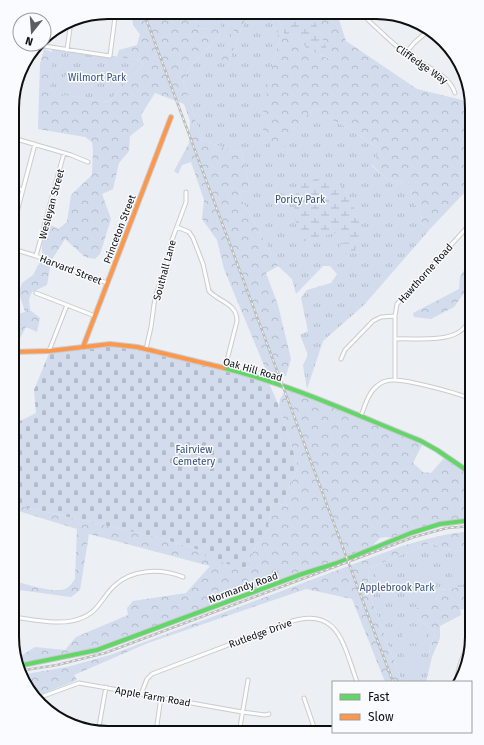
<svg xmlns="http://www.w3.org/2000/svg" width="484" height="745" viewBox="0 0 484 745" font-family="'Fira Sans',sans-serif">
	<defs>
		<pattern id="grass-tufts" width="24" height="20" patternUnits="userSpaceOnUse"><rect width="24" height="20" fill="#d2dcec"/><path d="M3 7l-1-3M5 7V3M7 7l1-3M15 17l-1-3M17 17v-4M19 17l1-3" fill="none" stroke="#b3bcc9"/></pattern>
		<pattern id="forest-crowns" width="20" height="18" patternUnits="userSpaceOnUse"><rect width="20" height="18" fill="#d2dcec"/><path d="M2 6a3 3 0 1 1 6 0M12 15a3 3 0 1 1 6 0" fill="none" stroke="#b3bcc9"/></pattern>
		<pattern id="wetland-marsh" width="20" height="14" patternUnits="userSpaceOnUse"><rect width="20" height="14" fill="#d2dcec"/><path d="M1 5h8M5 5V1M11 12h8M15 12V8" fill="none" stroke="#b3bcc9"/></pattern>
		<pattern id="cemetery-stones" width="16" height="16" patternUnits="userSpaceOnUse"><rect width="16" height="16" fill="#d2dcec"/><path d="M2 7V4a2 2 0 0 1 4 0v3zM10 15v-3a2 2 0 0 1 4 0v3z" fill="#b3bcc9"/></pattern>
	</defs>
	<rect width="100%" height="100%" fill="#eceff3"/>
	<path fill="url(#grass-tufts)" d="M240,15L222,60L229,61L247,15H270L280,38L271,69L291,131L313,109L322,115L341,124L380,149L372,166L386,178L410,184L414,204L422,211L421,223L430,229L364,305L323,341L307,389L303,365L308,355L300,335L308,331L301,298L307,290L331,283L337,274L330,266H323L296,294L292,279L278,266L243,202L239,192L249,191L248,180L241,149L236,152L202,140L183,81L192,65L221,34V16Z
		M52,48L141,60L143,65L108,102L58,94L50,89Z
		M431,543C445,550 456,552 472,549V586L439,590L436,601L417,619L435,631L429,652L432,657L426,682H402L368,590L369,568Z"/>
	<path fill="url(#forest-crowns)" d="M346,14L339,20L346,41L417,89L466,101L470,96L472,108V194L466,191L430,229L421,223L422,211L414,204L410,184L386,178L372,165L380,149L341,124L322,115L313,109L291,131L288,147H271L261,125L271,69L280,38L270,15H276L285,35L295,34L308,50L330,59L312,15Z
		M240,15H247L229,61H221Z
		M195,16L198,28L207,29L210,16H221V34L192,65L183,81L202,140L236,152L241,149L248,180L249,191L239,192L243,202L278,266L266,273L278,305L291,359L286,376L266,370L224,269L217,240L202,219L204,200L191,162L182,165L178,174L174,171L189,143L190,121L184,104L155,93L141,115L144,125L130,136L129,151L119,163L113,189L102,194L111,219L100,254L95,259L85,257L65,239L51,261L47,285L32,292L29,299L30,310L40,318L37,332L26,327L16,346L12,330L13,315L25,312L19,293L22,283L33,275L42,258V244L47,223L58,229L67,222L71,195L92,175L93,150L92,142L85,137L38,129L40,64L44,49L52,52L53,56L50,89L59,94L108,102L143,65L141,60L117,57L119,50L137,45L140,34L133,25L132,17Z
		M472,260V282L454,307L431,319L414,317L413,313L459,289L460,276Z
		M288,387L423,443L413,463L423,472L431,473L446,456L472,474V519L429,525L392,538L386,537L380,538L371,547L339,561L294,575L94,649L70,655L18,665L15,653L19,657L35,647L65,650L76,637L128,615L127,608L133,601L186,593L210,566L89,534L80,590L71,597L12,589V567L17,574L15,581C23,584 53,592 61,590C68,589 71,585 75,579L77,529L12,509V504L156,537L203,551L245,568L257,544L267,533L272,502L288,506L285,498L298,467L279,406L280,399Z
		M472,531V549C456,552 446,550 431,543L369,568L368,590L402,682H385L352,599L306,589L148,643L74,675L77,680L37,696L20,675L67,667L110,655L402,546C426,539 447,533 472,531Z
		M472,586V607L460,610L461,615L440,626V638L432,657L429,653L435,631L417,619L412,610L436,601L439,590Z"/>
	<path fill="url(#wetland-marsh)" d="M276,15H312L331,59L308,50L295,34L285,35Z
		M195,16H210L208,29L198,28Z
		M323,176L347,189L351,200L361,225L355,252L352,253L347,256L340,247L341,243L351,242L350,232L345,230L302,242L296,224L294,201L299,182L311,181Z"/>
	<path fill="url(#cemetery-stones)" d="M117,344L268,381L279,406L298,467L285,498L288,506L272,502L267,533L257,544L245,568L207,559L203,551L156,537L12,504V425L36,413L34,390L50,351Z"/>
	<path fill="#d2dcec" d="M74,73L84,77L86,86L82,93L64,91L65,75Z
		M472,560V583L453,586L450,564Z
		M429,567L434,597L415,599L410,570Z
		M392,569L398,601L382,604L375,571Z
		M404,626L427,627L425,643L402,640Z
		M404,646H419L418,668H403Z"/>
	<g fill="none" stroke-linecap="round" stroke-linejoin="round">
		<defs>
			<path id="street" d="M368,20C380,31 392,43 405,53C422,66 448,72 455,93
				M37,45L110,56L115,17
				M67,50L71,21
				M405,54L414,43L429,30
				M13,117L18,79
				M13,138L71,155L88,162
				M13,187L23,190
				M13,227L35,144
				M177,227L189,232L193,238L203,264L209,291C219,302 237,303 237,321L225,368
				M13,249L36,256L107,283
				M36,256L64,153
				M36,293L95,316
				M395,339C413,338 444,342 459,332C465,328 468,323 472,318
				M146,349L151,327L155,297L166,268L172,240L186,202V192
				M49,351L67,305
				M341,359L345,350L373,321L381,317L395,316
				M395,380V316L397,304L472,222
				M361,416C365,406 368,393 377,386C381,382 388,380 394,380C407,380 460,393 472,400
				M12,617C32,619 60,626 79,619C99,612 100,600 114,586C132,569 160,568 183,577
				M456,682C459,667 462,653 472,642
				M141,694L147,679L152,674L286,623C338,604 343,643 357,682
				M40,697L43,705
				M38,698L79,683L242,712L265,715L269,714
				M304,698L316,733
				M98,732L106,687
				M156,732L161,697
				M376,732V733
				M239,733L248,680"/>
			<path id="fast" d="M224,368C292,385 356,415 421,441L437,450L472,474
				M18,666L97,650L302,574L337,563L411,533L440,524L472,520"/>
			<path id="slow" d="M83,347L171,117
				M12,352L49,351L110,344L137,347L224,368"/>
		</defs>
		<use href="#street" stroke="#c9cccf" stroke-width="5"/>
		<use href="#fast" stroke="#c9cccf" stroke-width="6"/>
		<use href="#slow" stroke="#c9cccf" stroke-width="6"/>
		<use href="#street" stroke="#fcfdfd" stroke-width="3"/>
		<use href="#fast" stroke="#63d668" stroke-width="4"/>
		<use href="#slow" stroke="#ff974d" stroke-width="4"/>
		<defs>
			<path id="rail" d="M145,16L393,682
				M19,671L57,665L105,653L414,537L447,528L472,526"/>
		</defs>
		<use href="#rail" stroke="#bcbcbd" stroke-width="2.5"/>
		<use href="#rail" stroke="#f9fbfe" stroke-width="1" stroke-dasharray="3" stroke-linecap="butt"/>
	</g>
	<g text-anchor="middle" stroke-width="3" stroke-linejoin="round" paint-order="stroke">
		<g font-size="10" fill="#0d0f11" stroke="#f9fbfe">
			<text transform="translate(422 64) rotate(35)" y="4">Cliffedge Way</text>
			<text transform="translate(51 204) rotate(-75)" y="4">Wesleyan Street</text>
			<text transform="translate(119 229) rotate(-69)" y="4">Princeton Street</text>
			<text transform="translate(71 269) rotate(21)" y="4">Harvard Street</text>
			<text transform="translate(164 270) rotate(-75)" y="4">Southall Lane</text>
			<text transform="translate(425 273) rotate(-48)" y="4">Hawthorne Road</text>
			<text transform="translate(253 369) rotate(16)" y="4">Oak Hill Road</text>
			<text transform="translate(243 587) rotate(-20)" y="4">Normandy Road</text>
			<text transform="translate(260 633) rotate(-20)" y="4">Rutledge Drive</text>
			<text transform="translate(153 696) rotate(10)" y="4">Apple Farm Road</text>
		</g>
		<g font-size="10" fill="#37517a" stroke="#f9fbfe">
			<text x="97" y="81">Wilmort Park</text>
			<text x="300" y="203">Poricy Park</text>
			<text x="194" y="453">Fairview<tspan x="194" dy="12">Cemetery</tspan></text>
			<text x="397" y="591">Applebrook Park</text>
		</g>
	</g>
	<path d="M0 0H484V745H0ZM108 19H376A89 89 0 0 1 465 108V637A89 89 0 0 1 376 726H108A89 89 0 0 1 19 637V108A89 89 0 0 1 108 19Z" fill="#f9fbfe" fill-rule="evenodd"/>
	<path fill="none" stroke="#0d0f11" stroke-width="2" d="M108 19H376A89 89 0 0 1 465 108V637A89 89 0 0 1 376 726H108A89 89 0 0 1 19 637V108A89 89 0 0 1 108 19Z"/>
	<rect x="332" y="681" width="140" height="52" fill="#f9fbfe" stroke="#9b9d9f"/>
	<rect x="340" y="694" width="20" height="6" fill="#63d668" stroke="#9b9d9f"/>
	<text x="368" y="701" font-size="12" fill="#0d0f11">Fast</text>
	<rect x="340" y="714" width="20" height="6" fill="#ff974d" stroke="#9b9d9f"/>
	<text x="368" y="721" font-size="12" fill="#0d0f11">Slow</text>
	<g transform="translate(32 32) rotate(197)"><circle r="19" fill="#f9fbfe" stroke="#9b9d9f"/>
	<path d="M0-3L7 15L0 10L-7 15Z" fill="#5b5d60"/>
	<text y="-6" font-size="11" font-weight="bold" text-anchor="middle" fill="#0d0f11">N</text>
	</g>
</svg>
